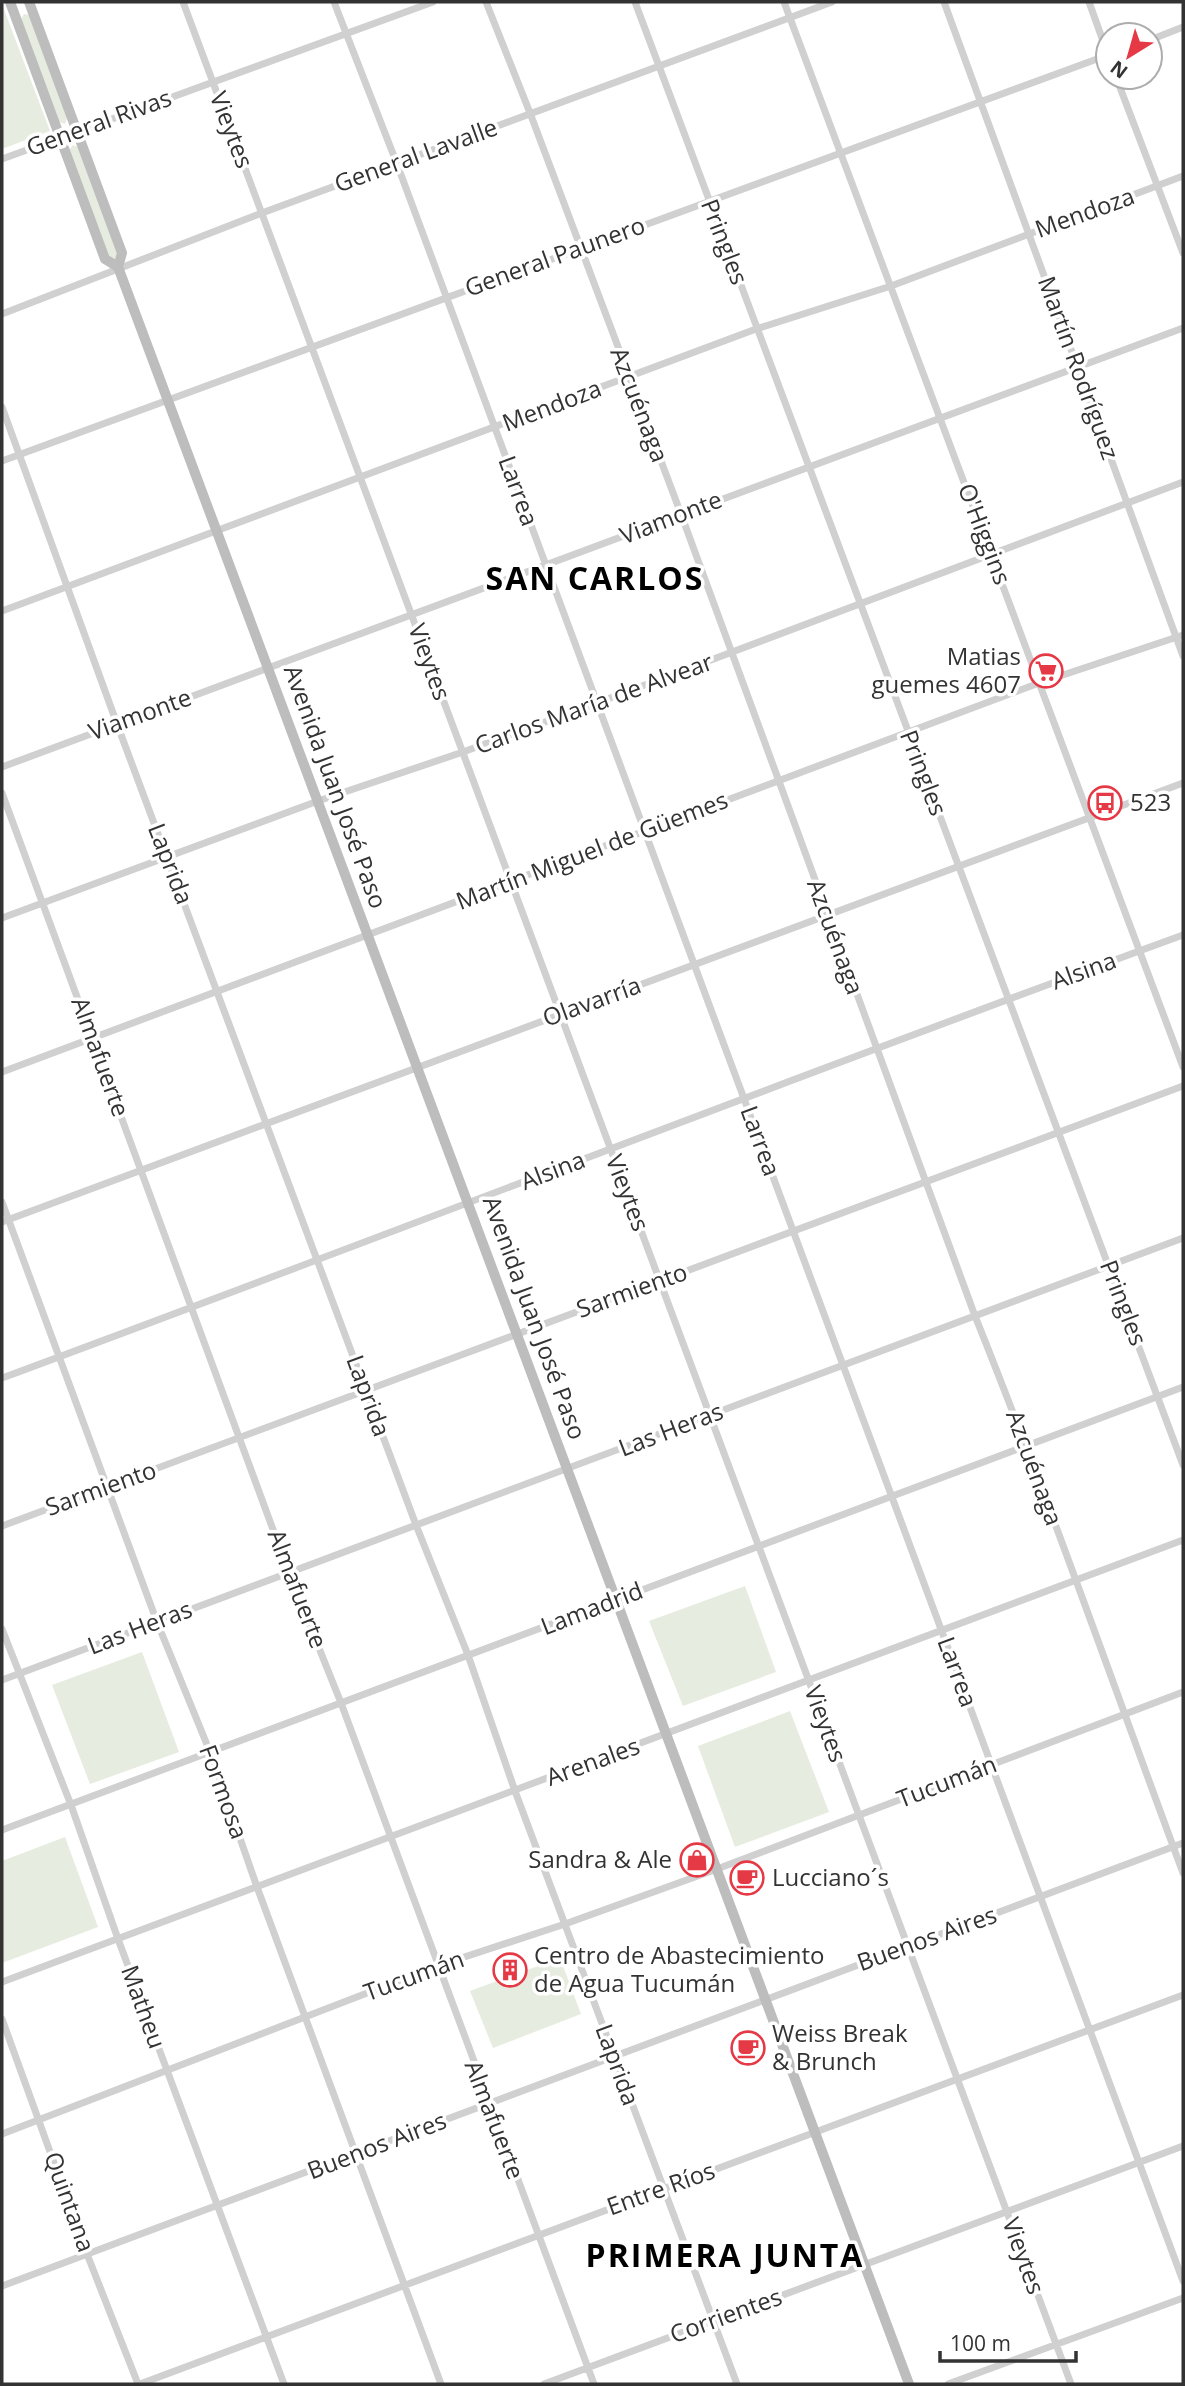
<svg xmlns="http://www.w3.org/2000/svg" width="1185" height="2386" viewBox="0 0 1185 2386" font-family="'Open Sans',sans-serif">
	<rect width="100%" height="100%" fill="#fff"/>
	<path fill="#e6ecdf" d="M2,4L50,131L2,149Z
		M24,14L29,15L67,118L65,124L59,122L21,19Z
		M73,145L78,147L118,254L114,260L109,257L69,150Z
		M745,1586L776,1672L683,1706L649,1621Z
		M142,1652L179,1752L90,1784L52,1685Z
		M790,1711L829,1812L735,1847L698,1746Z
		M65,1837L98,1927L2,1963V1861Z
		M560,1958L581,2014L493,2048L470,1991Z"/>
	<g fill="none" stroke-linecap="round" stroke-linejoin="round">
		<path stroke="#d0d0d0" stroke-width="7" d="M183,2L1071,2384
			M334,2L397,164L1183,2281
			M486,2L530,113L681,514L975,1316C1049,1500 1114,1687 1183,1873
			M635,2L1183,1465
			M784,2L1183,1067
			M944,2L1183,656
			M1089,2L1108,55
			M1150,40L1183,27
			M1116,77L1183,253
			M2,159L433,2
			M2,314L262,213L832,2
			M2,407L117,724L416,1525L468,1655L515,1791L737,2384
			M2,461L1108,55
			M2,611L756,329L891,286L1183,176
			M2,767L1183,328
			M2,793L289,1573L341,1703L594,2384
			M2,918L318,801L463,752L597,703L1183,482
			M2,1072L1039,683L1183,635
			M2,1202L157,1622L210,1752L257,1887L441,2384
			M2,1222L1183,783
			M2,1378C396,1232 788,1079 1183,935
			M2,1526L1183,1086
			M2,1629L71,1805L118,1939L284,2384
			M2,1680L1183,1238
			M2,1830L1183,1387
			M2,1982L1183,1540
			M2,2019L87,2254L138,2384
			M2,2134L437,1966L565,1924L717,1869L1183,1692
			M2,2286L1183,1843
			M140,2384L1183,1995
			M544,2384L1183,2146
			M948,2384L1183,2298"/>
		<path stroke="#bdbdbd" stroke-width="10" d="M10,2L105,259L118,267
			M29,2L122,253L118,267L909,2384"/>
	</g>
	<defs>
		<symbol id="supermarket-ring" viewBox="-11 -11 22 22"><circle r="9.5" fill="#fff" stroke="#e63946" stroke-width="1.5"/><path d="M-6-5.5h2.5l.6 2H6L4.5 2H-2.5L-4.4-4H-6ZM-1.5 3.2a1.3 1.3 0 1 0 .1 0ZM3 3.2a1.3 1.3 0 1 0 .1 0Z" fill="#e63946"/></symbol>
		<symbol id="bus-ring" viewBox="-11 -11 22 22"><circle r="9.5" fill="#fff" stroke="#e63946" stroke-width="1.5"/><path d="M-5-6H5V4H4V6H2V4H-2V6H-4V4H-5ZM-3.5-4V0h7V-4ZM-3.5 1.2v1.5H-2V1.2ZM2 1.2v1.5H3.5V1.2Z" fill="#e63946"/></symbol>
		<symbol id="shop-ring" viewBox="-11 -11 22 22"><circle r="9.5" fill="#fff" stroke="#e63946" stroke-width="1.5"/><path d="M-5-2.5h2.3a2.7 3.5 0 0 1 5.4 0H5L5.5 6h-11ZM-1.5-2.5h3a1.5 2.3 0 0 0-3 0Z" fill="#e63946"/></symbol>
		<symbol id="cafe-ring" viewBox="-11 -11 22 22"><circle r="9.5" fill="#fff" stroke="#e63946" stroke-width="1.5"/><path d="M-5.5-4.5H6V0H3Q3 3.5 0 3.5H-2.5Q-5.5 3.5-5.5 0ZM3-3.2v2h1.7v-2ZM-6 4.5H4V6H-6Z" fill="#e63946"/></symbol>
		<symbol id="building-ring" viewBox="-11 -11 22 22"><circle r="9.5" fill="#fff" stroke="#e63946" stroke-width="1.5"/><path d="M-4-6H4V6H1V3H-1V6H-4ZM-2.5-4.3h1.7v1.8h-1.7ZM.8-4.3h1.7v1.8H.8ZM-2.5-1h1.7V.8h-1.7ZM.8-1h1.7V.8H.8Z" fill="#e63946"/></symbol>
	</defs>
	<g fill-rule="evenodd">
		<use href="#supermarket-ring" x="1027" y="652" width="38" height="38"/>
		<use href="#bus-ring" x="1086" y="784" width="38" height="38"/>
		<use href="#shop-ring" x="678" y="1841" width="38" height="38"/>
		<use href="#cafe-ring" x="728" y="1859" width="38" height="38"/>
		<use href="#building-ring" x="491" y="1951" width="38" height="38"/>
		<use href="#cafe-ring" x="729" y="2029" width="38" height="38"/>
	</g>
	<g text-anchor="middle" stroke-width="7" stroke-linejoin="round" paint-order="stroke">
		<g font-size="24" fill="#333" stroke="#fff">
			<text transform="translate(99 123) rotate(-20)" y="8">General Rivas</text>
			<text transform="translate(231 130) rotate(69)" y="8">Vieytes</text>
			<text transform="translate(416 156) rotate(-20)" y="8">General Lavalle</text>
			<text transform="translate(1085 213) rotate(-20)" y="8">Mendoza</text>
			<text transform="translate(724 242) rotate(69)" y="8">Pringles</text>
			<text transform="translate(555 257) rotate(-20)" y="8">General Paunero</text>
			<text transform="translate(1078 368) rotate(70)" y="8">Martín Rodríguez</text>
			<text transform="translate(639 405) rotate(69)" y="8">Azcuénaga</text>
			<text transform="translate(552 406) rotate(-21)" y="8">Mendoza</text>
			<text transform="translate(518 491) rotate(70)" y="8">Larrea</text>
			<text transform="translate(671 518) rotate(-21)" y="8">Viamonte</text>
			<text transform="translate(984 534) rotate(69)" y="8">O'Higgins</text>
			<text transform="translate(429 662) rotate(70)" y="8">Vieytes</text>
			<text transform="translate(594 704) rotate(-20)" y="8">Carlos María de Alvear</text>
			<text transform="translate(140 715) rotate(-20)" y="8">Viamonte</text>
			<text transform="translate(923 773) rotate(69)" y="8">Pringles</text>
			<text transform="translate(335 787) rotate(70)" y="8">Avenida Juan José Paso</text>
			<text transform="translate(592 851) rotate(-21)" y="8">Martín Miguel de Güemes</text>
			<text transform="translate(170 864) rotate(69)" y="8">Laprida</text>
			<text transform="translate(835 937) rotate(70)" y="8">Azcuénaga</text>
			<text transform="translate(1084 971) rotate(-20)" y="8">Alsina</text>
			<text transform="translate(592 1002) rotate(-20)" y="8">Olavarría</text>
			<text transform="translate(100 1057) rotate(70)" y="8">Almafuerte</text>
			<text transform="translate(760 1141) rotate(70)" y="8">Larrea</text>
			<text transform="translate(553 1171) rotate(-21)" y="8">Alsina</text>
			<text transform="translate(627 1193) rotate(69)" y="8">Vieytes</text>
			<text transform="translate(632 1291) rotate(-20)" y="8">Sarmiento</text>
			<text transform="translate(1123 1303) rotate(69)" y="8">Pringles</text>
			<text transform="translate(534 1318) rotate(70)" y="8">Avenida Juan José Paso</text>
			<text transform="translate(368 1396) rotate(70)" y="8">Laprida</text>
			<text transform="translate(671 1430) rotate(-21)" y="8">Las Heras</text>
			<text transform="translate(1034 1468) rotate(70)" y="8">Azcuénaga</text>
			<text transform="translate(101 1489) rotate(-20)" y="8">Sarmiento</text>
			<text transform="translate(297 1589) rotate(69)" y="8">Almafuerte</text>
			<text transform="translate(592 1609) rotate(-21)" y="8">Lamadrid</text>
			<text transform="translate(140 1628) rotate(-21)" y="8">Las Heras</text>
			<text transform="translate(957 1672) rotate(70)" y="8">Larrea</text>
			<text transform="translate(825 1724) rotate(70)" y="8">Vieytes</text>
			<text transform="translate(593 1762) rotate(-20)" y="8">Arenales</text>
			<text transform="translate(947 1782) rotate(-21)" y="8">Tucumán</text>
			<text transform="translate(223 1792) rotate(70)" y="8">Formosa</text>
			<text transform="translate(927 1939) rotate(-20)" y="8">Buenos Aires</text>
			<text transform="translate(414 1976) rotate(-20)" y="8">Tucumán</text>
			<text transform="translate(143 2007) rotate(70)" y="8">Matheu</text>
			<text transform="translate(617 2065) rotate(70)" y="8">Laprida</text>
			<text transform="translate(494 2120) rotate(69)" y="8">Almafuerte</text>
			<text transform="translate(377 2146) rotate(-21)" y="8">Buenos Aires</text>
			<text transform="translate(661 2189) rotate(-20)" y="8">Entre Ríos</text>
			<text transform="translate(69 2202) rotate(70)" y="8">Quintana</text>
			<text transform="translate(1023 2256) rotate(70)" y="8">Vieytes</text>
			<text transform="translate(726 2316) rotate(-20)" y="8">Corrientes</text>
		</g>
		<g font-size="24" fill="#333" stroke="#fff" text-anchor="start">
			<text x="1021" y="665" text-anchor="end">Matias<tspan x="1021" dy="28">guemes 4607</tspan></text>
			<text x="1130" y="811">523</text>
			<text x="672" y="1868" text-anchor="end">Sandra &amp; Ale</text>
			<text x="772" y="1886">Lucciano´s</text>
			<text x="534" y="1964">Centro de Abastecimiento<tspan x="534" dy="28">de Agua Tucumán</tspan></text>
			<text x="772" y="2042">Weiss Break<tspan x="772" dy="28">&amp; Brunch</tspan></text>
		</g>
		<g font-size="32" font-weight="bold" letter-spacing="2" fill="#000" stroke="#fff">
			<text x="595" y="590">SAN CARLOS</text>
			<text x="725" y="2267">PRIMERA JUNTA</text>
		</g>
	</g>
	<rect width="1185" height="2386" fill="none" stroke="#333333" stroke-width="7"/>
	<g transform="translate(1129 56) rotate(217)"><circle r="33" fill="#ffffff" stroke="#adadad" stroke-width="2"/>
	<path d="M0-5L12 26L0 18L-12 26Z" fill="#e63946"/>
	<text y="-10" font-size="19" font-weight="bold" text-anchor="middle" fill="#333333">N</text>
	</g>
	<path d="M940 2351v10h136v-10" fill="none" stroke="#333333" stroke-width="3.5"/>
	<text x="950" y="2351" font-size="21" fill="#333333" stroke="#ffffff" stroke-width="5" paint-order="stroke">100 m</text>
</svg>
